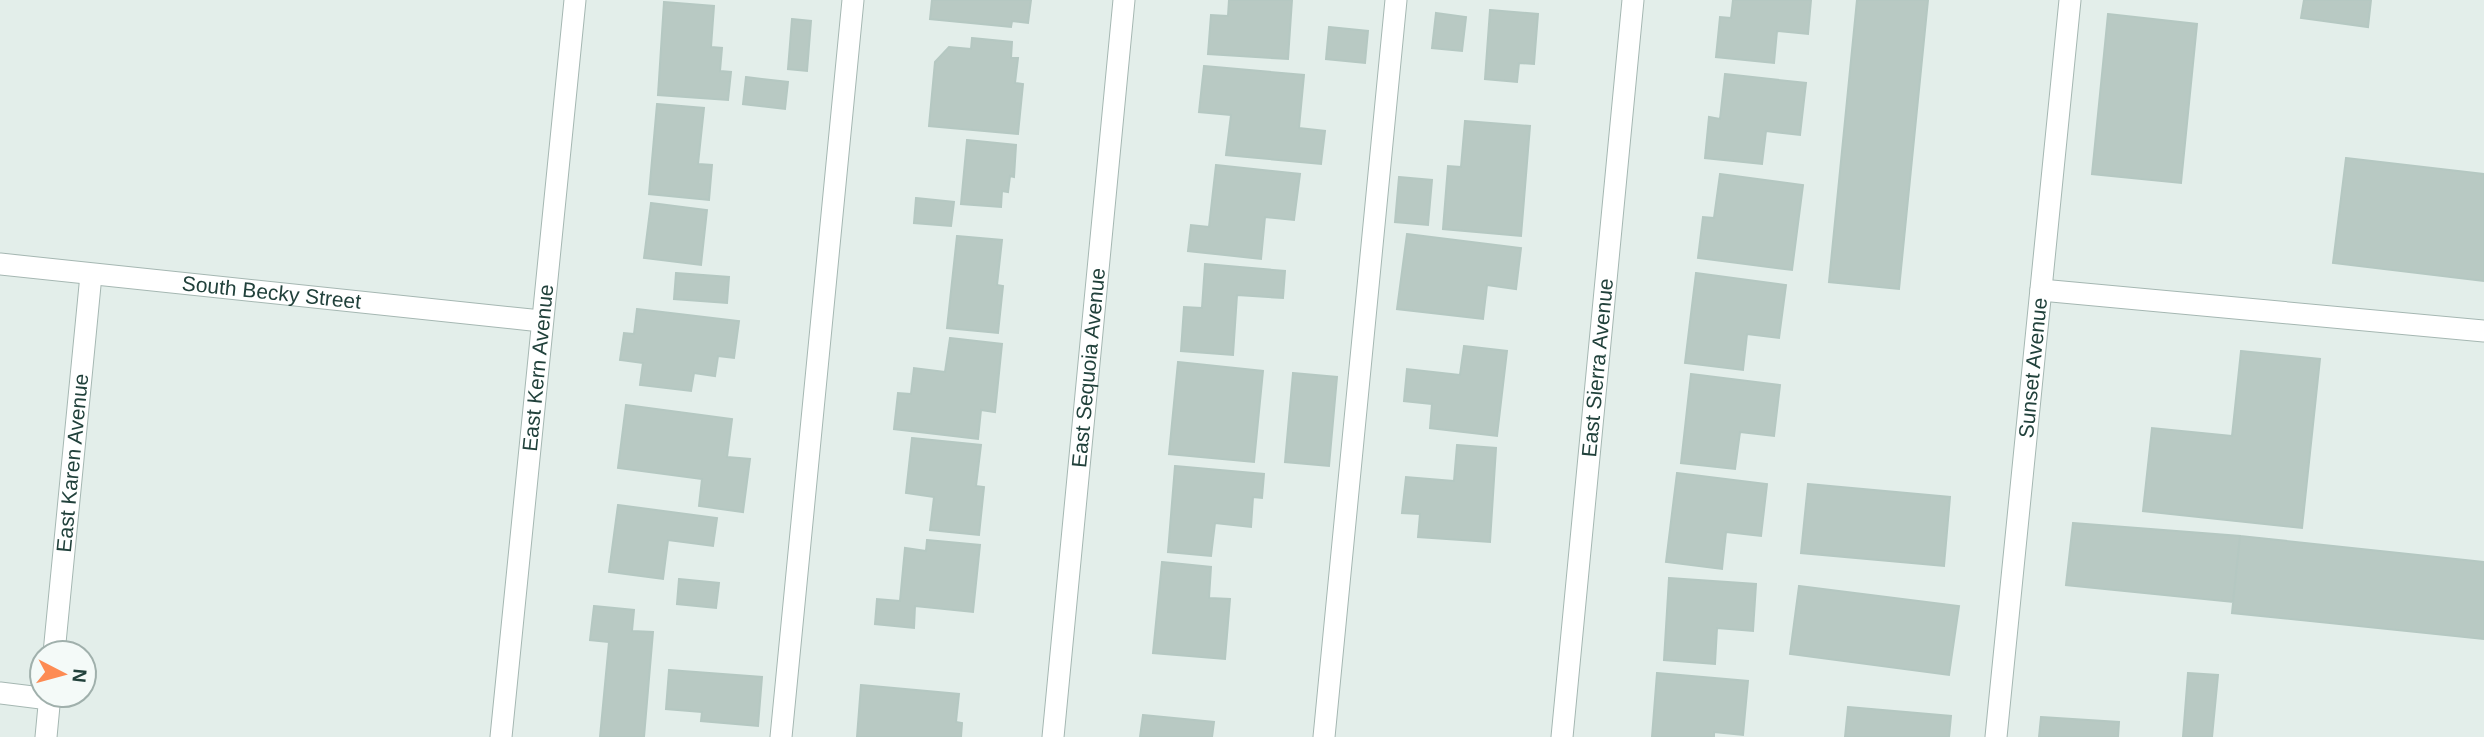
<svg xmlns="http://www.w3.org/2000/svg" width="2484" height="737" viewBox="0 0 2484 737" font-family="Arial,sans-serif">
	<rect width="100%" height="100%" fill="#e3eeea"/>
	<path fill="#b8c9c3" stroke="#b5c8c2" stroke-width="2" d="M932,0H1031L1028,23L1012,21L1011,27L930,19Z
		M1229,0H1292L1288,59L1208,54L1211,15L1228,16Z
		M1733,0H1811L1808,34L1777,31L1774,63L1716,57L1720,17L1731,18Z
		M1857,0H1928L1899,289L1829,282Z
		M2304,0H2371L2368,27L2301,18Z
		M664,2L714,6L711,47L722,48L720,71L731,72L728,100L658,95Z
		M1490,10L1538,14L1534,64L1519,63L1517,82L1485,79Z
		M1436,13L1466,17L1462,51L1432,48Z
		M2108,14L2197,24L2181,183L2092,174Z
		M792,19L811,21L807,71L788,69Z
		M1329,27L1368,31L1365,63L1326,59Z
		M972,38L1012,42L1011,58H1018L1015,83L1023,84L1018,134L929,126L935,62L949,47L971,49Z
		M1204,66L1304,75L1299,128L1325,131L1321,164L1226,155L1231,115L1199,112Z
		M1725,74L1806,83L1800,135L1766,131L1762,164L1705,158L1709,117L1720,119Z
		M746,77L788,82L785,109L743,104Z
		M657,104L704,108L698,164L712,165L709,200L649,194Z
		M1465,121L1530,126L1521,236L1443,229L1448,166L1461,167Z
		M967,140L1016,145L1014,177L1010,176L1008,192L1002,191L1001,207L961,204Z
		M2346,158L2484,174V281L2333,263Z
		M1216,165L1300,174L1294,220L1265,217L1261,259L1188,251L1191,225L1209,227Z
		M1720,174L1803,185L1792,270L1698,258L1703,217L1714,218Z
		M1399,177L1432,180L1428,225L1395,222Z
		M916,198L954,202L951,226L914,223Z
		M651,203L707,210L701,265L644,258Z
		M1407,234L1521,248L1516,289L1487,285L1483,319L1397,309Z
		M957,236L1002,240L997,285L1003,286L998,333L947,328Z
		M1205,264L1285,271L1283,298L1237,295L1233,355L1181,351L1184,307L1202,308Z
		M676,273L729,277L727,303L674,299Z
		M1696,273L1786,285L1779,338L1747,334L1743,370L1685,363Z
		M637,309L739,321L734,358L718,356L715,376L694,373L691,391L640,385L643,363L620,360L624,333L634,334Z
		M950,338L1002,344L995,412L981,410L978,439L894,429L898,393L911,394L914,368L945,372Z
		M1464,346L1507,351L1497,436L1430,428L1432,404L1404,401L1407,369L1460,375Z
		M2241,351L2320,359L2302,528L2143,511L2152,428L2232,436Z
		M1178,362L1263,371L1254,462L1169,454Z
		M1293,373L1337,377L1329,466L1285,462Z
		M1691,374L1780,385L1774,436L1740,432L1735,469L1681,463Z
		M626,405L732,419L727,457L750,459L743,512L699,506L702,479L618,468Z
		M912,438L981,445L976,486L984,487L979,535L930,530L934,497L906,493Z
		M1457,445L1496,448L1490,542L1418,537L1420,514L1402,513L1406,477L1454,481Z
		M1175,466L1264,474L1262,498L1253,497L1251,527L1215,523L1211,556L1168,552Z
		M1677,473L1767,484L1761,536L1726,532L1722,569L1666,562Z
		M1808,484L1950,497L1944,566L1801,553Z
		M618,505L717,518L713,546L668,540L663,579L609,572Z
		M2073,523L2240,536L2233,602L2066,585Z
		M2240,536L2484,562V639L2232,613Z
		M927,540L980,545L973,612L915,606L914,628L875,624L877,599L900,601L905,548L926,551Z
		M1162,562L1211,567L1209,598L1230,599L1225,659L1153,653Z
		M1669,578L1756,584L1753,631L1717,628L1715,664L1664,660Z
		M679,579L719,583L716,608L677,604Z
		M1799,586L1959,606L1949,675L1790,654Z
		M594,606L634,610L632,631L653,632L644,737H600L609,642L590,640Z
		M669,670L762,677L758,726L701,721L702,712L666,709Z
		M1657,673L1748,681L1743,735L1714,732V737H1652Z
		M2188,673L2218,675L2212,737H2183Z
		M861,685L959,694L956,722L962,723L961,737H857Z
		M1848,707L1951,716L1949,737H1845Z
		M1143,715L1214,722L1212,737H1140Z
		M2041,717L2119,722L2118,737H2039Z"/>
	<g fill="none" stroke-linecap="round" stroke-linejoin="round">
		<defs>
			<path id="lane" d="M2041,290L2484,331
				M781,737L853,0
				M1324,737L1396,0"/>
			<g id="street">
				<path id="s1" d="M0,264L541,321"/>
				<path id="s2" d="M54,653L91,275"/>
				<path d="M0,693L49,699"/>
				<path d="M46,737L50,695"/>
				<path id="s3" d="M501,737L575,0"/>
				<path id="s4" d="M1053,737L1124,0"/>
				<path id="s5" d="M1562,737L1633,0"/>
				<path id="s6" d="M1996,737L2070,0"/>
			</g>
		</defs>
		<use href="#lane" stroke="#a5b7b2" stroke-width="23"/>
		<use href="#street" stroke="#a5b7b2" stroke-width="23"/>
		<use href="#lane" stroke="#fff" stroke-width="21"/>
		<use href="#street" stroke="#fff" stroke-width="21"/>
	</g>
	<g text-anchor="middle" stroke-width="6" stroke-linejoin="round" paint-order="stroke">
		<g font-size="21" fill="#21413b" stroke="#f4faf8">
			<text dy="7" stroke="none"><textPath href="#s1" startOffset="273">South Becky Street</textPath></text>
			<text dy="7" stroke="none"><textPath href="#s3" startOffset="371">East Kern Avenue</textPath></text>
			<text dy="7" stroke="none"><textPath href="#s4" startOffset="371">East Sequoia Avenue</textPath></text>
			<text dy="7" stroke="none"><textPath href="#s5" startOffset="371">East Sierra Avenue</textPath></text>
			<text dy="7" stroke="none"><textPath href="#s6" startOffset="371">Sunset Avenue</textPath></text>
			<text dy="7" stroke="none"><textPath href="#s2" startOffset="191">East Karen Avenue</textPath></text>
		</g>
	</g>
	<g transform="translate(63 674) rotate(96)"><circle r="33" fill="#f4faf8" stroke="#a0b0ac" stroke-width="2"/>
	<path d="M0-5L12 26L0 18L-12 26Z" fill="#fd8b53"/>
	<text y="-10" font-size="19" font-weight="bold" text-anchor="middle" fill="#21413b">N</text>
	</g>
</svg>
